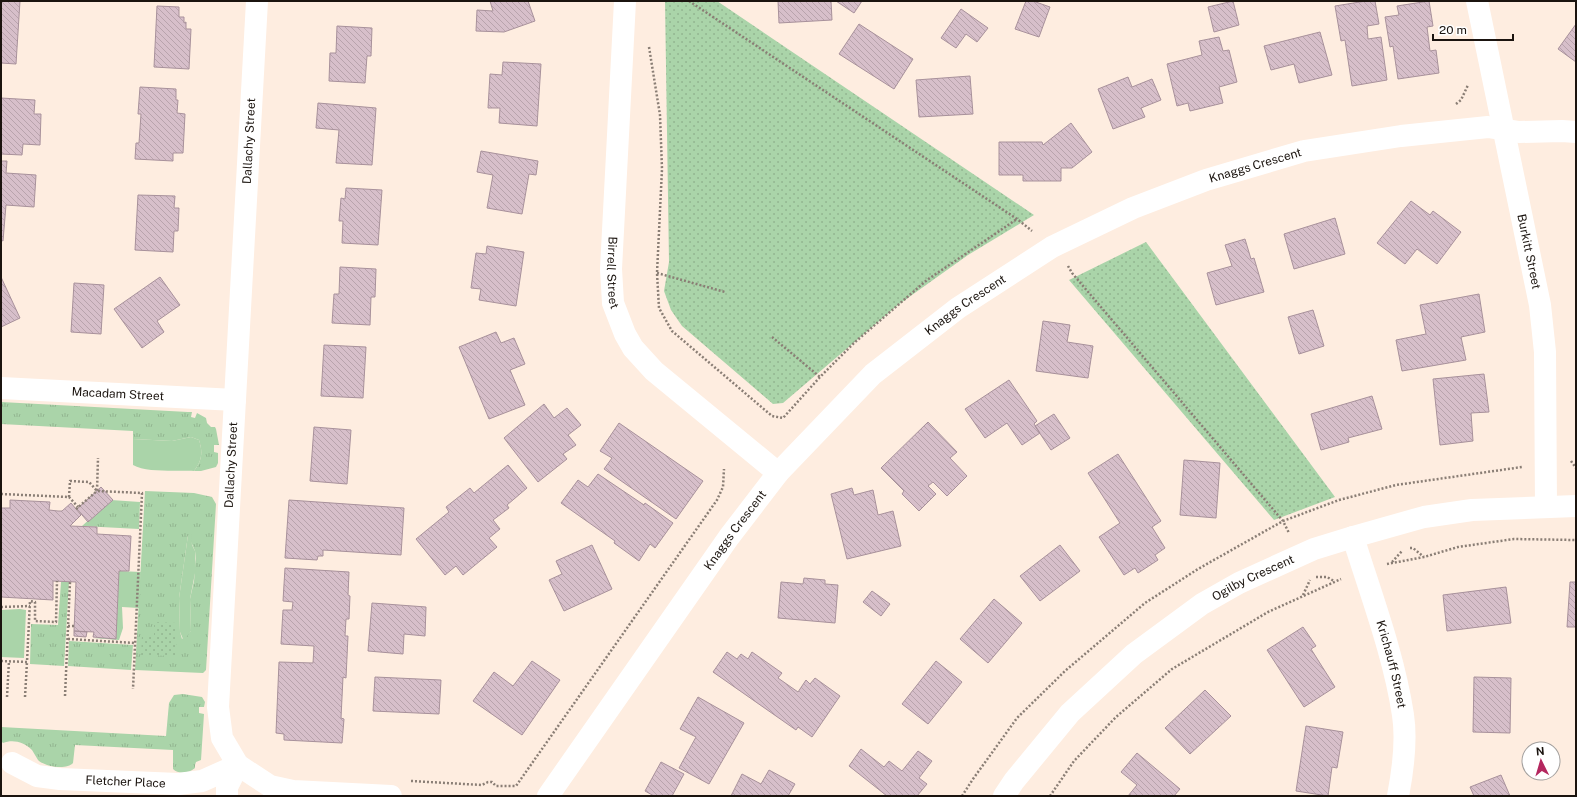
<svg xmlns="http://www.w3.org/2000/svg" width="1577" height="797" viewBox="0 0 1577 797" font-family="'Public Sans',sans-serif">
	<defs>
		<pattern id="grass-tufts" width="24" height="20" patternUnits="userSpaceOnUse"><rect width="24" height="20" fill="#aad4a9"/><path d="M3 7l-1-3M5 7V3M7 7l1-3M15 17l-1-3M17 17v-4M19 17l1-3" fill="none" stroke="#92b590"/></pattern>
		<pattern id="park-dots" width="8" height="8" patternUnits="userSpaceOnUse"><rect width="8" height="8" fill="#aad4a9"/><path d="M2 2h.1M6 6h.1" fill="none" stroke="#92b590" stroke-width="1.8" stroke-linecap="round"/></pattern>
		<pattern id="building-back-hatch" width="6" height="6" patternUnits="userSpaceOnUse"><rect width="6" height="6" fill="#d7bfca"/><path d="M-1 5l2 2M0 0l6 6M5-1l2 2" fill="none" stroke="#b8a3ac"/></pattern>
	</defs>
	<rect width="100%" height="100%" fill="#feede0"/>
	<path fill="url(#grass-tufts)" fill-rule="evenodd" d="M1,402L188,412H192L191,417L195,418L197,413L206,418L207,423L211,427H215L216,429L219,445H214V452L218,453V463L216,467L201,471H194C202,461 203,452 199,440L191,437L172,441L133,439V431L1,424Z
		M145,491L194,493L212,497L216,504L206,670L203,673L135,670ZM188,535L195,551L196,559L194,581L190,599L191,631L182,639L180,632L179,598Z
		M111,500L140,502L139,529L82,526Z
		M61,582H69L64,666L30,664L31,624L58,625Z
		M69,641L133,645L131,670L68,666Z
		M183,694L202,697L205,702L204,707H199V713L204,714L201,760L196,762L195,765V768C189,773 179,775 173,769V750L75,745L73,763C67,770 45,767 38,760C36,757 34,753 32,750C24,742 13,739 3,743L1,741V727L166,736L169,703L174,695Z"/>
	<path fill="url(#park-dots)" d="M665,1H717L1034,215L968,255L898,305L783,403L773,404L682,326L671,310L664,291L669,262Z
		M1146,242L1335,497L1274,520L1069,280Z
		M154,622L177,623L176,656L141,655L142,635L154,636Z"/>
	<path fill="#aad4a9" d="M191,437L199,440C203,452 202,461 194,471C177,470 147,473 133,465V439L172,441Z
		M191,534L192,545L195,551L196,568L190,599L191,631L185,639H183L180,632L179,598L188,535Z
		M119,571L141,572L139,608L122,607L123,628L119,640L93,638H116Z
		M20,609L26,610L24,658L1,657V610Z"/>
	<path fill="url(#building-back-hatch)" stroke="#a8919b" d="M1,1H20L16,64L1,63Z
		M490,1H528L535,21L504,32L476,31L477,10L493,11Z
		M778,1H831L832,20L779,23Z
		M836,1H862L854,13Z
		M1026,1H1033L1050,7L1039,37L1015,29Z
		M1233,1L1239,25L1214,32L1208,7Z
		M1366,1H1375L1379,24L1367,26L1368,39L1381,37L1387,80L1352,86L1345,40L1341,41L1335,6Z
		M1429,1L1433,26L1427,27L1430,51L1436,50L1439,73L1398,79L1393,46L1390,47L1385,17L1399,15L1397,6Z
		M157,6L179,7V17H184V23L186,22V29H191L189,69L154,67Z
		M961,9L988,28L977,42L966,34L956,48L941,38Z
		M859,24L913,59L894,89L839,54Z
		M1576,24V62L1558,49Z
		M337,26L372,28L371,56H367L365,83L329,81L330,53H336Z
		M1320,32L1332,75L1299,83L1294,64L1271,70L1264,46Z
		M1219,37L1223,51L1229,50L1237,82L1219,87L1223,103L1190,111L1188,103L1177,106L1167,64L1202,55L1199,41Z
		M503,62L541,64L537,126L499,123L500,108H488L490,74L502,75Z
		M970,76L973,114L919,117L916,80Z
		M1128,77L1132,87L1152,79L1161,100L1141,108L1145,117L1113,129L1098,89Z
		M140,87L176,89V100H178L177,113L185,114L183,153H173V161L135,159L136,143H139L141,114H138Z
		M1,98L35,100L34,114H41L40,145L23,144L22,155L1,154Z
		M318,103L376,108L372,165L336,163L339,130L316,128Z
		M1071,123L1092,152L1072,168H1061V181H1023V175H999V142H1042L1043,145Z
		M481,151L538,161L536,175L529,174L522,214L487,208L493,175L477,172Z
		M1,161H7L6,173L36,175L34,207L6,205L3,241L1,240Z
		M346,188L382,190L378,245L342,243L343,221H339L341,198L345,199Z
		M138,195L175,196L174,208H179L178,231H174L173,252L135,250Z
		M1411,201L1430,215L1433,211L1461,232L1437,264L1417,249L1405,264L1377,243Z
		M1335,218L1345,254L1294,269L1284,234Z
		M1245,239L1251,259L1254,258L1264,292L1216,305L1207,273L1232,266L1225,245Z
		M487,246L524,252L516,306L479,300L481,289L471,288L476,253L486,254Z
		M340,267L376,269L375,297H371L370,325L332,323L334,294H339Z
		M1,277L20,318L1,327Z
		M160,277L180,305L157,321L164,332L142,348L114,309Z
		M74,283L104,285L101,334L71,332Z
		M1479,294L1485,332L1461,337L1466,360L1402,371L1396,340L1426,334L1420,305Z
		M1313,310L1324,346L1299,354L1288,317Z
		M1043,321L1070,325L1067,342L1093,346L1088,378L1036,371Z
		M496,332L501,343L514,338L525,364L510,370L525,405L489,419L459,347Z
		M324,345L366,347L363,398L321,396Z
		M1484,374L1489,412L1471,413L1473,441L1440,445L1433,379Z
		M1009,380L1037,421L1034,424L1040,433L1022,445L1007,423L985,438L965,409Z
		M1372,396L1382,429L1348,438L1349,442L1321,450L1311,414Z
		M544,404L554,418L567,408L581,425L568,435L576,445L563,454L567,459L538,482L504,438Z
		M1054,414L1070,438L1051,450L1035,426Z
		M928,422L957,452L950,458L967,476L947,496L933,482L928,486L936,494L919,511L902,494L904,491L881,468Z
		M619,423L703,481L676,519L604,469L612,458L600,451Z
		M314,427L351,430L347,484L310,481Z
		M1118,454L1161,521L1152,527L1165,548L1155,555L1158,560L1138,573L1135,568L1124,575L1099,537L1120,523L1088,473Z
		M1184,460L1220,463L1216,518L1180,515Z
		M508,465L527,488L507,505L509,508L493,520L500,529L489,538L497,547L463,575L456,566L445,575L416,539L449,512L446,507L470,488L474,493Z
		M598,474L644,505L645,503L673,523L655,548L650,544L639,561L614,543L615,541L561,503L578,480L588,487Z
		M101,487L113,500L88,522L77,509Z
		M852,488L854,495L873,490L878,515L893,511L901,546L847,559L831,494Z
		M10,500L50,502L49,510L58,511H62L71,503L81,515L70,526L97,527V534L131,536L129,571H119L116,639L93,637L94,632L74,631L76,582L53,581V600L1,597V508H10Z
		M289,500L404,508L401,555L323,550V556H318L317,560L285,558Z
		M592,545L612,589L564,611L549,580L562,574L556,561Z
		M1060,545L1080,571L1040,601L1020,576Z
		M285,568L349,572L348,595L350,596L349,619H346L345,636H348L346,678L343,677L341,718L344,719L342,743L284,740V734L276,733L279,662L313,663L314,646L281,644L283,610H292L293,602L283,601Z
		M804,578L825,580V584L838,585L835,623L778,618L781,582L803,584Z
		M1570,582H1576V627H1567Z
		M1506,587L1511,623L1447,631L1443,595Z
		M872,591L890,604L881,616L863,602Z
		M994,599L1022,623L988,663L960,639Z
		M372,603L426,607L425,636L404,634L403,654L368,651Z
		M1303,627L1316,646L1311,649L1335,687L1304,707L1267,650Z
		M74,631L87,632L86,637L74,636Z
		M727,652L737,659L741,654L748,659L752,652L782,673L778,678L798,692L806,680L810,684L815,678L840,696L812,737L798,727L796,730L713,672Z
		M532,661L560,680L522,735L473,701L494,672L513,686Z
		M936,661L962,682L928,724L902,704Z
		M375,677L441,680L439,714L373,711Z
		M1474,677L1511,678L1510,733L1473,732Z
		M1205,690L1231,716L1190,754L1165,728Z
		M698,697L744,723L709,784L679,768L696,737L680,729Z
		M1306,726L1343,732L1337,768L1332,767L1328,796L1296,791Z
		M861,749L884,767L889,761L902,771L918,751L932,761L919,778L927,784L917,796H887L849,766Z
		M1137,753L1180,789L1174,796H1128L1137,785L1121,772Z
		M661,762L684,774L672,796H654L645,791Z
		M769,770L795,784L788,796H731L742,774L761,784Z
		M1501,775L1510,796H1474L1470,787Z"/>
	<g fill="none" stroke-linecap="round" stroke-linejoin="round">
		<path stroke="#8a7e75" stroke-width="2.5" stroke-dasharray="2 2" stroke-linecap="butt" d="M689,1L1017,219L1032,231
			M649,47L660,115L662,169L657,273L659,308L672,331L772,416L783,418L820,377L854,343L927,280L1017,219
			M1456,104L1461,100L1468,85
			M1068,266L1072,273L1283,521L1289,533
			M657,273L725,292
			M772,337L820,377
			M1571,461L1576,468
			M1,494L69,497L78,507
			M69,497L70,481L89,482L97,491L142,493L133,689
			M76,509L97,491L98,458
			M1410,548H1413L1424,557
			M1392,562L1402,551
			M1387,564L1424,557L1458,547L1514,539L1576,540
			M1316,577H1327L1334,581
			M1303,595L1310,580
			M1,607L30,606
			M68,626H74
			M68,639L135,643
			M1,661L27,662L30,601L35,602V621L56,622L57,581
			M65,696L70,582
			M7,697L9,661
			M25,697L27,662
			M411,781L482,785L488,782H492L496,786H516L717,500L723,487L724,469
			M962,796L973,779L1017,718L1065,671L1145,603L1198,569L1283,521L1339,500L1396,485L1522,467
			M1050,796L1074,761L1116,717L1172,669L1268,612L1341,579"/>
		<g stroke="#fff" stroke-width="22">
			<path d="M257,1L218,707L222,738L238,765L270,786L293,791L391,796"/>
			<path id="s1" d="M625,1L611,269L613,303L625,334L633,348L654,371L778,473"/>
			<path id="s2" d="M1477,1L1540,305L1545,352L1546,507"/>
			<path id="s3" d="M1,388L235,400"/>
			<path id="s4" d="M1353,537C1371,595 1394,655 1403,715C1407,741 1403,770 1398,796"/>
			<path id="s5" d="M12,763L37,776L60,779L178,784L202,781L238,765"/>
			<path d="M227,796V787L238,765"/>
			<path id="s6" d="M548,796L729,537L778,473L873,374L958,308L1052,247L1133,208L1206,180L1304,151L1401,136L1488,127L1519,132L1562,131L1576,132"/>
		</g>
		<path stroke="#fff" stroke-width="22" id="s7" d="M1004,796L1014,781L1070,713L1134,654L1202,604L1239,583L1314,549L1353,537L1424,517L1472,510L1576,506"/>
	</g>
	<g text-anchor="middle" stroke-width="3" stroke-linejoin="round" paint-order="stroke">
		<g font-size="12" fill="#1b140f" stroke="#fff">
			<text transform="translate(249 141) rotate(-87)" y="4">Dallachy Street</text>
			<text dy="4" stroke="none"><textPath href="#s6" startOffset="973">Knaggs Crescent</textPath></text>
			<text dy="4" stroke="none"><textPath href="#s2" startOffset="256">Burkitt Street</textPath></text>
			<text dy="4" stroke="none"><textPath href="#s1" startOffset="272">Birrell Street</textPath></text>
			<text dy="4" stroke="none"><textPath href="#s6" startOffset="649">Knaggs Crescent</textPath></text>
			<text dy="4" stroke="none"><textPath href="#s3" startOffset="117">Macadam Street</textPath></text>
			<text transform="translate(231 465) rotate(-87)" y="4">Dallachy Street</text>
			<text dy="4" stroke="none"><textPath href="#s6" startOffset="325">Knaggs Crescent</textPath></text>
			<text dy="4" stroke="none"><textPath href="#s7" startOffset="335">Ogilby Crescent</textPath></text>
			<text dy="4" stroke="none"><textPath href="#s4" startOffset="133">Krichauff Street</textPath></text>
			<text dy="4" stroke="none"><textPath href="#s5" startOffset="117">Fletcher Place</textPath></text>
		</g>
	</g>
	<rect width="1577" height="797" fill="none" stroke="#1b140f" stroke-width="4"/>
	<g transform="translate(1541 761) rotate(355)"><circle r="19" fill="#ffffff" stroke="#a4a19f"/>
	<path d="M0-3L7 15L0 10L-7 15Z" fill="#b4275f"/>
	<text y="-6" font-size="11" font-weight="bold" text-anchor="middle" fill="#1b140f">N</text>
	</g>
	<path d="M1433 34v6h80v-6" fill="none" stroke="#1b140f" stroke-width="2"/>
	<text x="1439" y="34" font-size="12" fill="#1b140f" stroke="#ffffff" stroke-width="3" paint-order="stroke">20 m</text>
</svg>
